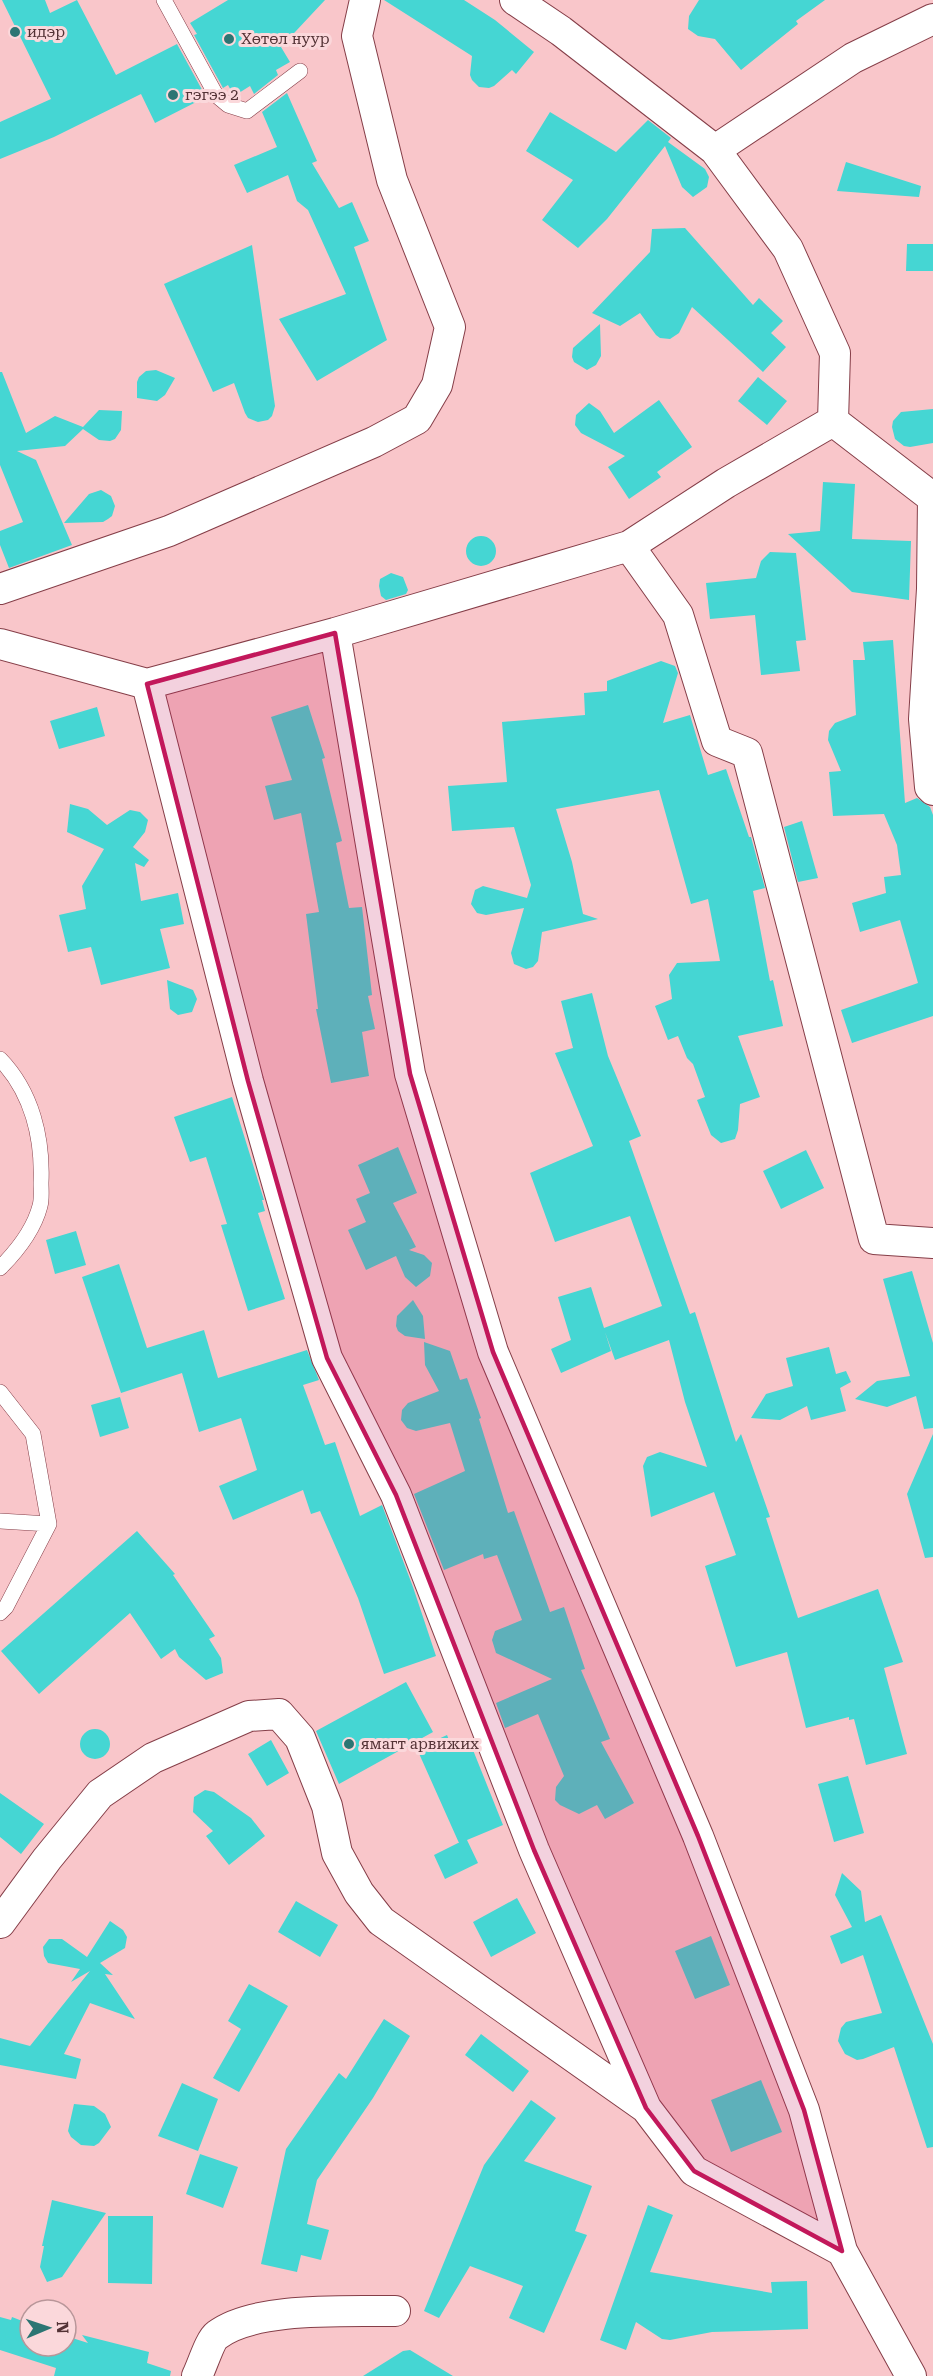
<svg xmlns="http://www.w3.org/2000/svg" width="933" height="2376" viewBox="0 0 933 2376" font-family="'Roboto Serif',serif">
	<rect width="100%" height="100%" fill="#f9c6ca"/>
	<path fill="#45d6d3" d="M2,0H45L50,13L77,0L116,75L177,44L206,97L155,123L141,94L54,137L0,159V122L51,99Z
		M228,0H325L281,47L290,62L276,70L278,75L254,94L250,86L234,96L228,85L223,88L194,35L197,34L190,23Z
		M384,0H464L495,20L534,52L516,74L512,70L494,86L489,88L479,87L472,80L470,75L472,56Z
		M699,0H825L796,21L798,24L741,70L715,39L698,36L688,29L689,16Z
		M287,93L317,161L312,163L339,208L352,202L369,241L354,247L387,340L317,381L279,319L346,294L308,210L297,201L288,175L247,193L234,165L277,147L262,112Z
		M550,112L616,152L648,120L671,138L668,142L705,169L709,177L707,187L693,197L682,187L665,146L607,219L578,248L542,220L573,180L526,151Z
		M846,162L921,186L919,197L837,191Z
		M685,228L753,305L759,298L783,321L771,333L786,347L763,372L692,307L679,333L670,339L660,338L656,335L640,313L620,326L592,313L650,252L652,229Z
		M907,244H933V271H906Z
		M252,245L275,406L272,416L268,420L258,422L248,418L245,413L234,383L213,392L164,284Z
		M600,324L601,356L596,365L587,370L574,362L572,357L573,348Z
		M156,370L175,378L165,395L157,401L137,398V382L139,377L146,371Z
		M0,372H2L26,433L55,416L83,427L99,410L122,411L121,430L115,439L110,441L99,440L83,429L65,446L17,451L36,460L72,545L9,568L0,545V531L23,522L0,465Z
		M758,377L787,401L767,425L738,401Z
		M659,400L692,447L657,472L661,477L629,499L608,467L625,456L581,433L575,425L576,415L589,403L600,411L614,433Z
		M933,409V443L910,447L904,446L895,439L892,427L893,421L901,412Z
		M823,482L855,484L852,539L911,541L909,600L852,592L788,534L820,531Z
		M101,490L111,496L115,506L112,516L108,519L103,522L64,523L89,494Z
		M466 551a15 15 0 1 1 30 0a15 15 0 1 1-30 0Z
		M770,552L796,553L806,640L796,641L800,671L761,675L755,615L710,619L706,583L756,578L761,561Z
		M391,573L403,577L408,590L406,594L386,600L381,596L379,586L380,579Z
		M893,640L905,803L917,798L930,807L933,815V1016L852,1043L841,1010L918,983L900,920L860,932L852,903L886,893L884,877L901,875L897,845L884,814L833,816L829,772L841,771L828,740L829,731L835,723L856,715L853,660H865L863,642Z
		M661,661L675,666L678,673L663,723L690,715L708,775L726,769L749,837H751L765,888L753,891L770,981L773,980L783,1026L738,1036L760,1097L740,1104L738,1130L735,1139L721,1143L711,1135L697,1100L705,1097L693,1064L687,1058L678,1036L668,1040L655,1006L672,999L669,975L677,963L720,961L708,899L691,904L659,790L556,809L572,862L583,914L598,919L542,932L538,961L533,967L526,969L514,964L511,953L524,908L486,915L477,913L471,904L475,890L483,886L527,898L531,885L514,827L452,831L448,786L507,782L502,722L585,715L584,693L607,691V681Z
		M308,705L325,758L322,759L342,841L336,843L349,908L362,907L372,995L368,996L375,1029L362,1032L369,1076L331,1083L316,1009H318L306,914L319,912L301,813L274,820L265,786L292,780L271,717Z
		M97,707L105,736L59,749L50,721Z
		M70,804L88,809L107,825L130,810L140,812L148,820L145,832L133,847L149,860L144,867L135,863L141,901L178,893L184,924L160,929L170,968L101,985L91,947L68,952L59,915L86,909L82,886L104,849L67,832Z
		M802,821L818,878L798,882L784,827Z
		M167,980L193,990L197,999L192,1012L178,1015L170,1009Z
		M592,993L608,1056L641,1136L629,1141L690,1314L695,1312L736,1442L741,1434L770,1517L766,1518L798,1618L878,1589L903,1662L884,1668L907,1754L866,1765L854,1719L849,1720V1717L806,1728L787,1652L736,1667L705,1566L736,1555L714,1492L651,1517L643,1466L647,1457L660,1452L707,1467L685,1402L669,1340L615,1360L605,1332L611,1351L561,1373L551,1349L571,1340L558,1297L591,1287L604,1328L662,1306L630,1216L555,1242L530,1173L593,1146L555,1053L573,1048L561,1001Z
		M232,1097L264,1200H262L265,1211L258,1213L285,1299L248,1311L221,1225L227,1224L206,1157L190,1162L174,1117Z
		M398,1147L417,1193L393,1203L416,1247L409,1250L424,1255L432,1263L430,1276L416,1287L405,1277L396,1256L366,1270L348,1230L366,1222L356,1199L370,1193L358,1165Z
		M806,1150L824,1188L781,1209L763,1171Z
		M76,1231L86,1265L55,1274L46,1240Z
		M119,1264L147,1348L204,1330L218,1378L307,1350L319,1380L303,1385L325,1445L335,1442L360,1516L382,1505L413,1587L436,1656L384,1674L358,1598L320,1511L311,1514L303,1490L233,1520L219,1486L257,1470L241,1418L199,1432L182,1373L121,1393L82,1277Z
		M912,1271L933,1343V1428L924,1429L916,1396L887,1407L855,1399L877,1381L910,1376L883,1279Z
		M413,1300L423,1316L425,1339L405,1336L398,1331L396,1326L397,1316Z
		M424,1342L450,1351L460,1380L467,1378L481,1418L479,1419L508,1513L514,1511L550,1612L564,1607L585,1669L581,1670L610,1739L601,1742L634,1803L605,1819L597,1805L579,1814L560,1805L555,1800L556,1787L564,1776L538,1714L505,1728L496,1703L552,1679L496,1653L492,1640L495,1631L522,1620L497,1555L484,1559L483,1554L444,1570L414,1494L465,1471L450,1423L416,1431L407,1428L401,1420L402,1410L408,1403L439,1391L425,1365Z
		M829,1347L836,1374L846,1371L851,1382L840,1388L846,1411L811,1420L807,1406L780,1420L751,1418L766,1394L793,1386L786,1358Z
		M120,1397L129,1428L100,1437L91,1405Z
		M933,1434V1557L925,1558L907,1494Z
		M137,1531L175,1574L173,1575L215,1636L209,1639L221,1658L223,1673L206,1680L179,1657L175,1649L161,1659L130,1613L39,1694L1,1651Z
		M406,1682L433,1732L339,1784L316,1731Z
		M80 1744a15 15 0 1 1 30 0a15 15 0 1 1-30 0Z
		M447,1735L454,1752L471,1745L503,1825L467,1840L478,1863L445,1879L434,1855L462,1841L459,1843L417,1749Z
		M271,1740L289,1773L267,1786L248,1754Z
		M848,1776L864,1833L834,1842L818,1784Z
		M205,1790L214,1792L251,1818L265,1836L229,1865L206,1836L213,1831L193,1812L194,1797Z
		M0,1793L44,1824L21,1854L0,1837Z
		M842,1873L861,1891L865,1922L881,1915L933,2044V2147L927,2148L894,2047L863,2059L857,2060L845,2054L838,2041L841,2028L846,2022L882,2013L863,1955L841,1964L830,1936L852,1927L835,1895Z
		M517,1898L536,1933L491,1957L473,1922Z
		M296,1901L338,1925L320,1957L278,1932Z
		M110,1921L123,1930L127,1937L125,1948L100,1963L113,1975L105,1974L135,2019L90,2003L64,2054L81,2059L76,2079L0,2065V2038L30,2046L90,1971L71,1982L80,1969L48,1963L44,1956L43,1947L49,1939H62L87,1957Z
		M711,1936L730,1985L695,1999L675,1951Z
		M249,1984L288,2006L239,2092L213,2078L241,2029L228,2021Z
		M384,2019L410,2036L373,2098L317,2180L307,2224L329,2230L321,2260L301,2255L297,2272L261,2264L286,2149L339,2073L346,2079Z
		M481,2034L529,2071L513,2092L465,2055Z
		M761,2080L782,2132L731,2152L711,2100Z
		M182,2083L218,2099L198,2151L158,2136Z
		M531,2100L556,2118L524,2161L592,2186L575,2231L587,2235L544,2333L509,2318L523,2286L470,2266L439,2318L424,2311L484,2165Z
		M74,2104L94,2106L105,2114L111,2127L99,2143L94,2146L81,2145L71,2137L68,2131Z
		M200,2154L238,2167L223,2208L186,2194Z
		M52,2200L106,2213L62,2277L47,2282L40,2267L44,2246H42Z
		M648,2205L673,2215L650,2272L772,2293L771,2282L807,2281L808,2329L712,2332L670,2340L662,2339L636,2322L626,2350L600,2340Z
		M108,2216H153L152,2284L108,2283Z
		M0,2317L11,2320L12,2317L30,2324V2346H66V2336L88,2343L82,2335L149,2352L147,2363L171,2371L170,2376H54L56,2368L0,2350Z
		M410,2350L453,2376H363L403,2351Z"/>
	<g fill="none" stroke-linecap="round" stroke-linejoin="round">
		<defs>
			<path id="service" d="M164,0L216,95L228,105L247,111L300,71
				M0,1059C32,1092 43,1138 41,1183C41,1190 42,1199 40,1206C34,1229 16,1252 0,1268
				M0,1392L33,1434L49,1524L6,1607L0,1613
				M0,1521L49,1524"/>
			<path id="minor" d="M715,150L853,58L933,19
				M833,421L933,498L932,589L924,719L930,787L933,790
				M629,546L678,615L717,741L747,753L874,1239L933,1243
				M0,589L169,531L374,442L417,419L437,385L450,327L392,180L357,36L365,0
				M335,633L410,1074L493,1352L698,1836L804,2110L842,2251L911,2376
				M0,644L147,684L248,1081L327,1358L396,1495L534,1850L646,2108L694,2171L842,2251
				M147,684L335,633L629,546L726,483L833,421L835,353L788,249L715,150L561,31L515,0
				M0,1923L47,1859L100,1794L153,1758L249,1716L279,1714L300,1738L327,1806L337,1853L359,1893L381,1921L646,2108
				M197,2376C202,2366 210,2340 217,2335C255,2306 348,2312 395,2311"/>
		</defs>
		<use href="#service" stroke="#853e48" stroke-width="16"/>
		<use href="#minor" stroke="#853e48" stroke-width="32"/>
		<use href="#service" stroke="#fff" stroke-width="15"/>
		<use href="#minor" stroke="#fff" stroke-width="30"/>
	</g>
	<path fill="#c2185b" fill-opacity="0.2" stroke="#c2185b" stroke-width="4.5" stroke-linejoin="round" d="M335,633L410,1074L493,1352L698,1836L804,2110L842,2251L694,2171L646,2108L534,1850L396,1495L327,1358L248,1081L147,684Z"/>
	<g fill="#2c7573" stroke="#fbd8db" stroke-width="2">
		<circle cx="15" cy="32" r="6"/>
		<circle cx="229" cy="39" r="6"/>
		<circle cx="173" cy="95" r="6"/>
		<circle cx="349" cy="1744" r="6"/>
	</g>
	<g text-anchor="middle" stroke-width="6" stroke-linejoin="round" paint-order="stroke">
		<g font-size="15" fill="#533235" stroke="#fbd8db" text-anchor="start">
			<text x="27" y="37">идэр</text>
			<text x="241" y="44">Хөтөл нуур</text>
			<text x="185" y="100">гэгээ 2</text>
			<text x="361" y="1749">ямагт арвижих</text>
		</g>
	</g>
	<g transform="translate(48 2328) rotate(88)"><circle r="28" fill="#fbd8db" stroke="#b89699" stroke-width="1.5"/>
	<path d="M0-4.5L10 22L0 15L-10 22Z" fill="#2c7573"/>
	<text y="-9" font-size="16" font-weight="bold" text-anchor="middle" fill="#533235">N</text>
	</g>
</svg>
